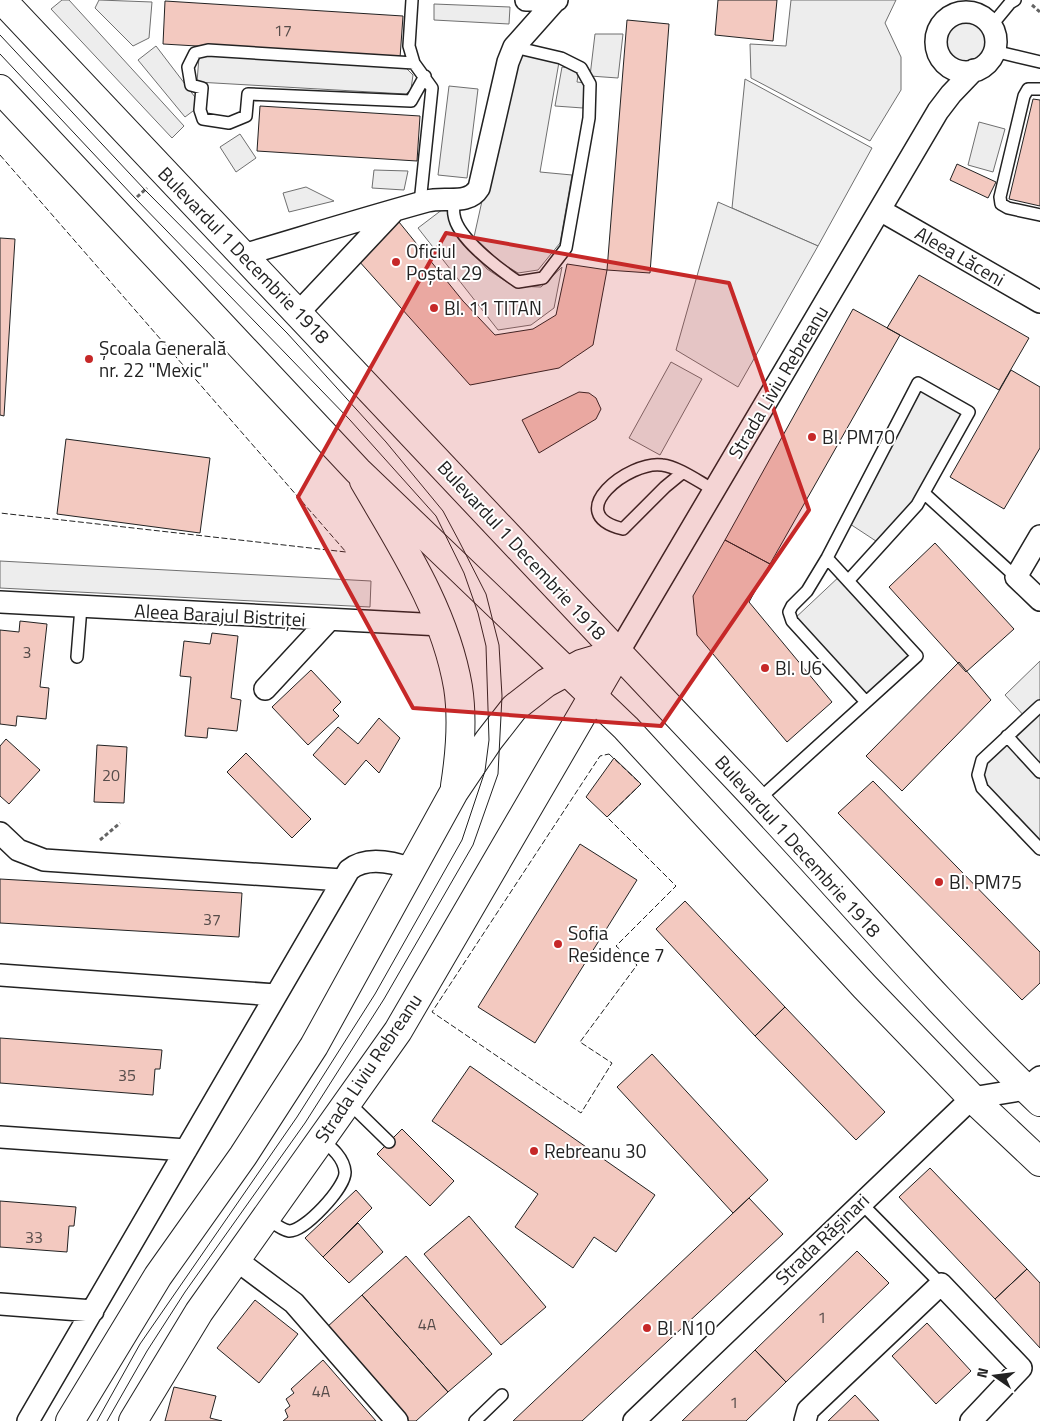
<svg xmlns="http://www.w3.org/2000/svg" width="1040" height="1421" viewBox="0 0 1040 1421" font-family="'Titillium Web',sans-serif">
	<rect width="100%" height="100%" fill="#fff"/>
	<path fill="#eee" stroke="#6f6f6f" d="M99,0L152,2L149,38L133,46L95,8Z
		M943 41a22 22 0 1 1 44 0a22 22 0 1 1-44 0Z
		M745,79L872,148L818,246L732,208Z"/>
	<path fill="#ededed" stroke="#6f6f6f" d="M62,0H69L184,126L172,138L51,9Z
		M791,0H896L885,23L901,57V90L870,141L751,78L750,44L786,46Z
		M434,4L510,7L509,24L434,20Z
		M595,34H623L618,78L590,76Z
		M156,46L201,105L185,117L138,60Z
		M515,52L559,62L540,172L572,175L560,243L538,270L518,273L500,262L474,237Z
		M214,53L404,66L413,75L411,89L406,94L197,82L199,57Z
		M562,67L579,69L577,82L586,83L583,108L555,106Z
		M449,86L478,89L467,178L438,175Z
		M979,122L1005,129L993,172L968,165Z
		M240,134L256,158L236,172L220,147Z
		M374,170L408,171L404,190L372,188Z
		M306,187L334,201L289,212L283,193Z
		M718,202L818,246L738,387L676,350Z
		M447,206L453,230L487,269L513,286L541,287L562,267L554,308L531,325L498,330L418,228Z
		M671,362L702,379L660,455L629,438Z
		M918,383L969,412L925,494L882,545L847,522Z
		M0,561L371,581L370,607L0,588Z
		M842,574L917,656L866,702L792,621Z
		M1040,661V761L1035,766L1040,772V849L982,788V760L1026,718L1005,695Z"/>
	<path fill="#f3c9c0" stroke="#222" d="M718,0H777L773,41L715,35Z
		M165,1L403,16L400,58L163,44Z
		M627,20L669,24L650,273L607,270Z
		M1033,99L1040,100V206L1009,199Z
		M260,106L420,116L417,161L257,151Z
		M957,164L996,182L988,198L950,180Z
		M399,222L463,301L495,335L533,329L556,315L567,264L607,270L593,345L559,368L470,385L358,260Z
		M0,238L15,239L4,416L0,415Z
		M919,275L1029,338L999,390L887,328Z
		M853,309L900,335L770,564L725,540Z
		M1011,370L1040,387V448L1004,509L950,477Z
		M579,392L589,393L596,398L601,409L596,419L539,453L522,420Z
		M66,439L210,458L200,533L57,514Z
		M725,540L770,564L749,602L832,702L787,742L697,635L693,596Z
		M935,543L1014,629L966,672L889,587Z
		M20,621L47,624L40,687L49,688L46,719L17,716L16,726L0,724V630L19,632Z
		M212,633L238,636L231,698L241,700L237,731L208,728L207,738L185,736L191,677L180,676L184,641L210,644Z
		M959,662L991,700L902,791L866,756Z
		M311,670L341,702L333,710L339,716L308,745L272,707Z
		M379,718L400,738L379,773L366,760L345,785L313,755L338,727L358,744Z
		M6,739L40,770L9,804L0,796V746Z
		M97,745L127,747L124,803L94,802Z
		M246,753L311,819L292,838L227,772Z
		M614,758L641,784L607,817L586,797Z
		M873,781L1040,952V983L1022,1000L838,813Z
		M580,844L637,880L535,1043L478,1007Z
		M0,879L242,893L239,937L0,923Z
		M685,901L785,1007L755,1036L656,929Z
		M785,1007L885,1112L856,1140L755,1036Z
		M0,1038L162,1050L160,1069H155L153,1095L0,1083Z
		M652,1054L768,1180L733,1213L617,1087Z
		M470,1066L655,1195L616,1252L594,1237L573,1268L515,1227L538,1194L432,1121Z
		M402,1129L454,1181L430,1206L377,1154Z
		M930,1168L1027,1269L995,1299L899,1197Z
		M356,1190L372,1208L323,1257L305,1238Z
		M749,1198L783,1234L582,1421H513Z
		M0,1201L76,1207L74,1226H69L67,1252L0,1247Z
		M469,1216L546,1307L501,1345L424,1254Z
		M358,1223L383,1252L349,1283L323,1257Z
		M857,1251L889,1283L786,1382L755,1350Z
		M406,1256L492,1354L448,1392L362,1295Z
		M1027,1269L1040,1283V1348L995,1299Z
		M362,1295L448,1392L416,1421H409L326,1328Z
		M255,1300L298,1334L259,1383L217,1348Z
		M927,1323L971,1371L936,1404L892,1356Z
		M755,1350L786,1382L746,1421H682Z
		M323,1360L376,1421H283L288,1417L285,1410L290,1406L286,1399L294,1393L291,1389Z
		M174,1387L216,1396L210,1418L222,1421H165Z
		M855,1395L879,1421H828Z"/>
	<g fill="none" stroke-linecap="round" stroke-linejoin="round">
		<defs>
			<path id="service" d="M412,0L409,46L414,63L432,88L420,203
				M991,26L1010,3L1015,0
				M994,51L1040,62
				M414,63L208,50L195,53L188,67L191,85L202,88L200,110L203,119L229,123L246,116L248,94L411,101L425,76
				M1040,89H1028L1024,96L1000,197L1001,204L1008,208L1040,215
				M455,199C454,204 453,210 454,215C457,238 499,269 518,282L543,278L566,248L589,118L590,84L581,68L561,58L514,47
				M682,473L665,487L623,529C560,514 630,460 662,465C679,467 699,482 714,490
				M925,494L1016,577
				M848,581L917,505L969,412L918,383L827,558L807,591L792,606L789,612L792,621L866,702
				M77,657L81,607
				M1040,706L982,760L978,775L982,788L1040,849
				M1007,736L1040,772
				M758,800L917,656L827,558
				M347,1101L389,1142
				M860,1202L941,1284
				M266,1218C272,1222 282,1230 289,1231C304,1232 346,1187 345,1172C344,1158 332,1148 321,1139
				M475,1421L502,1395"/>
			<path id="minor" d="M526,0H557
				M936 42a30 30 0 1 1 60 0a30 30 0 1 1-60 0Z
				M880,210L1040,302
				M243,255C304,237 365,218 427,201C445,196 468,206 479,188L508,62L514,47L554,2
				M299,312L393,212
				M1040,536L1016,577L1040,600
				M0,602L441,625
				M618,653L938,111L951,94L974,70
				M265,689L328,621
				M0,833L18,850L44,860L342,880
				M0,975L276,995
				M0,1137L186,1150
				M235,1259L294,1303L397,1421
				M0,1304L93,1311
				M28,1421L349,870C366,856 393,862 412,869
				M634,1421L972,1098L1026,1089L1040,1077
				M805,1421L808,1410L941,1284L1021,1368L971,1421"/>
			<path id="tertiary" d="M364,481C402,546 445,611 458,687C463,719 460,754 455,786
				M70,1421L158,1276L243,1156L314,1046L454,792L489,740L514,708L546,683L581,664L618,653
				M133,1421L199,1312L398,1031L618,653"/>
			<path id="secondary" d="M2,0C245,255 486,512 728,769C833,879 930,997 1040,1102
				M0,89L358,471L626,728L865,987L972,1098L1040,1162"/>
		</defs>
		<use href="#service" stroke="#222" stroke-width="14"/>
		<use href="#minor" stroke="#222" stroke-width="24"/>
		<use href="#tertiary" stroke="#222" stroke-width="30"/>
		<use href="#secondary" stroke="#222" stroke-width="30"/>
		<path stroke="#646464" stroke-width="3" stroke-dasharray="4 2.5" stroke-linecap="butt" d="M1032,5L1040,12
			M137,197L147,188
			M100,840L120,823"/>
		<use href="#service" stroke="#fff" stroke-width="11"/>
		<use href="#minor" stroke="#fff" stroke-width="21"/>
		<use href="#tertiary" stroke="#fff" stroke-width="28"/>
		<use href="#secondary" stroke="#fff" stroke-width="28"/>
		<path stroke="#222" stroke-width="1" d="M0,35L145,190L287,333L386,442L443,511L459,541L486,594L499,645L502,696L498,774L473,845L384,999L305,1123L185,1292L147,1351L107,1421
			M0,54L135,198L350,420L436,516L464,573L478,613L486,646L489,740L485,771L462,840L375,994L297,1117L140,1344L97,1421"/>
		<path stroke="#222" stroke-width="1" stroke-dasharray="6 2.5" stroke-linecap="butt" d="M0,155L346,552L0,513
			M609,754L641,784L607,817L676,886L616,946L637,965L580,1042L612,1063L581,1113L432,1012L600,756Z"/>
	</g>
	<path fill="#c62828" fill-opacity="0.2" stroke="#c62828" stroke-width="4" stroke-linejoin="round" d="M446,233L729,283L809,510L661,726L413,708L298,497Z"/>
	<g fill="#c62828" stroke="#fff" stroke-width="2">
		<circle cx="396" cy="262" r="5"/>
		<circle cx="434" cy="308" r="5"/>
		<circle cx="89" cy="359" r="5"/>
		<circle cx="812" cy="437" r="5"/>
		<circle cx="765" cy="668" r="5"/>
		<circle cx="939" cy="882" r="5"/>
		<circle cx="558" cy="944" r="5"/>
		<circle cx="534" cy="1151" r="5"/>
		<circle cx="647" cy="1328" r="5"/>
	</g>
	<g text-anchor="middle" stroke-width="4" stroke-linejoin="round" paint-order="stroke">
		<g font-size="16" fill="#564c4a">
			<text x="283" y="36">17</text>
			<text x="27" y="658">3</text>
			<text x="111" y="781">20</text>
			<text x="212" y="925">37</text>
			<text x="127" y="1081">35</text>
			<text x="34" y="1243">33</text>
			<text x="822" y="1323">1</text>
			<text x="427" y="1330">4A</text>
			<text x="321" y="1397">4A</text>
			<text x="734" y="1408">1</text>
		</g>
		<g font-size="19" fill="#222" stroke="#fff" text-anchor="start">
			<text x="406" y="258">Oficiul<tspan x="406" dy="22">Poștal 29</tspan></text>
			<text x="444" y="315">Bl. 11 TITAN</text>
			<text x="99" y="355">Școala Generală<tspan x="99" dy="22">nr. 22 "Mexic"</tspan></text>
			<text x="822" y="444">Bl. PM70</text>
			<text x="775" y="675">Bl. U6</text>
			<text x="949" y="889">Bl. PM75</text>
			<text x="568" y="940">Sofia<tspan x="568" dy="22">Residence 7</tspan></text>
			<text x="544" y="1158">Rebreanu 30</text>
			<text x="657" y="1335">Bl. N10</text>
		</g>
		<g font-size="19" fill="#222" stroke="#fff">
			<text transform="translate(244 255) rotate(46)" y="7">Bulevardul 1 Decembrie 1918</text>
			<text transform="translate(960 256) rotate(30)" y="7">Aleea Lăceni</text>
			<text transform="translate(778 382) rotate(-59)" y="7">Strada Liviu Rebreanu</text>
			<text transform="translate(522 550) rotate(47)" y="7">Bulevardul 1 Decembrie 1918</text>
			<text transform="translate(220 615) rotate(3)" y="7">Aleea Barajul Bistriței</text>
			<text transform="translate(798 846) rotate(48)" y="7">Bulevardul 1 Decembrie 1918</text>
			<text transform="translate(368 1068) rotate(-56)" y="7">Strada Liviu Rebreanu</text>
			<text transform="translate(822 1239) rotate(-44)" y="7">Strada Rășinari</text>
		</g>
	</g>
	<g transform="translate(995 1376) rotate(284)" stroke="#ffffff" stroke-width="4" paint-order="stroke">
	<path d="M0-4L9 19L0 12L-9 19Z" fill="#222222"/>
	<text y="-8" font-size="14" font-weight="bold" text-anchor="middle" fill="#222222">N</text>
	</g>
</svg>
